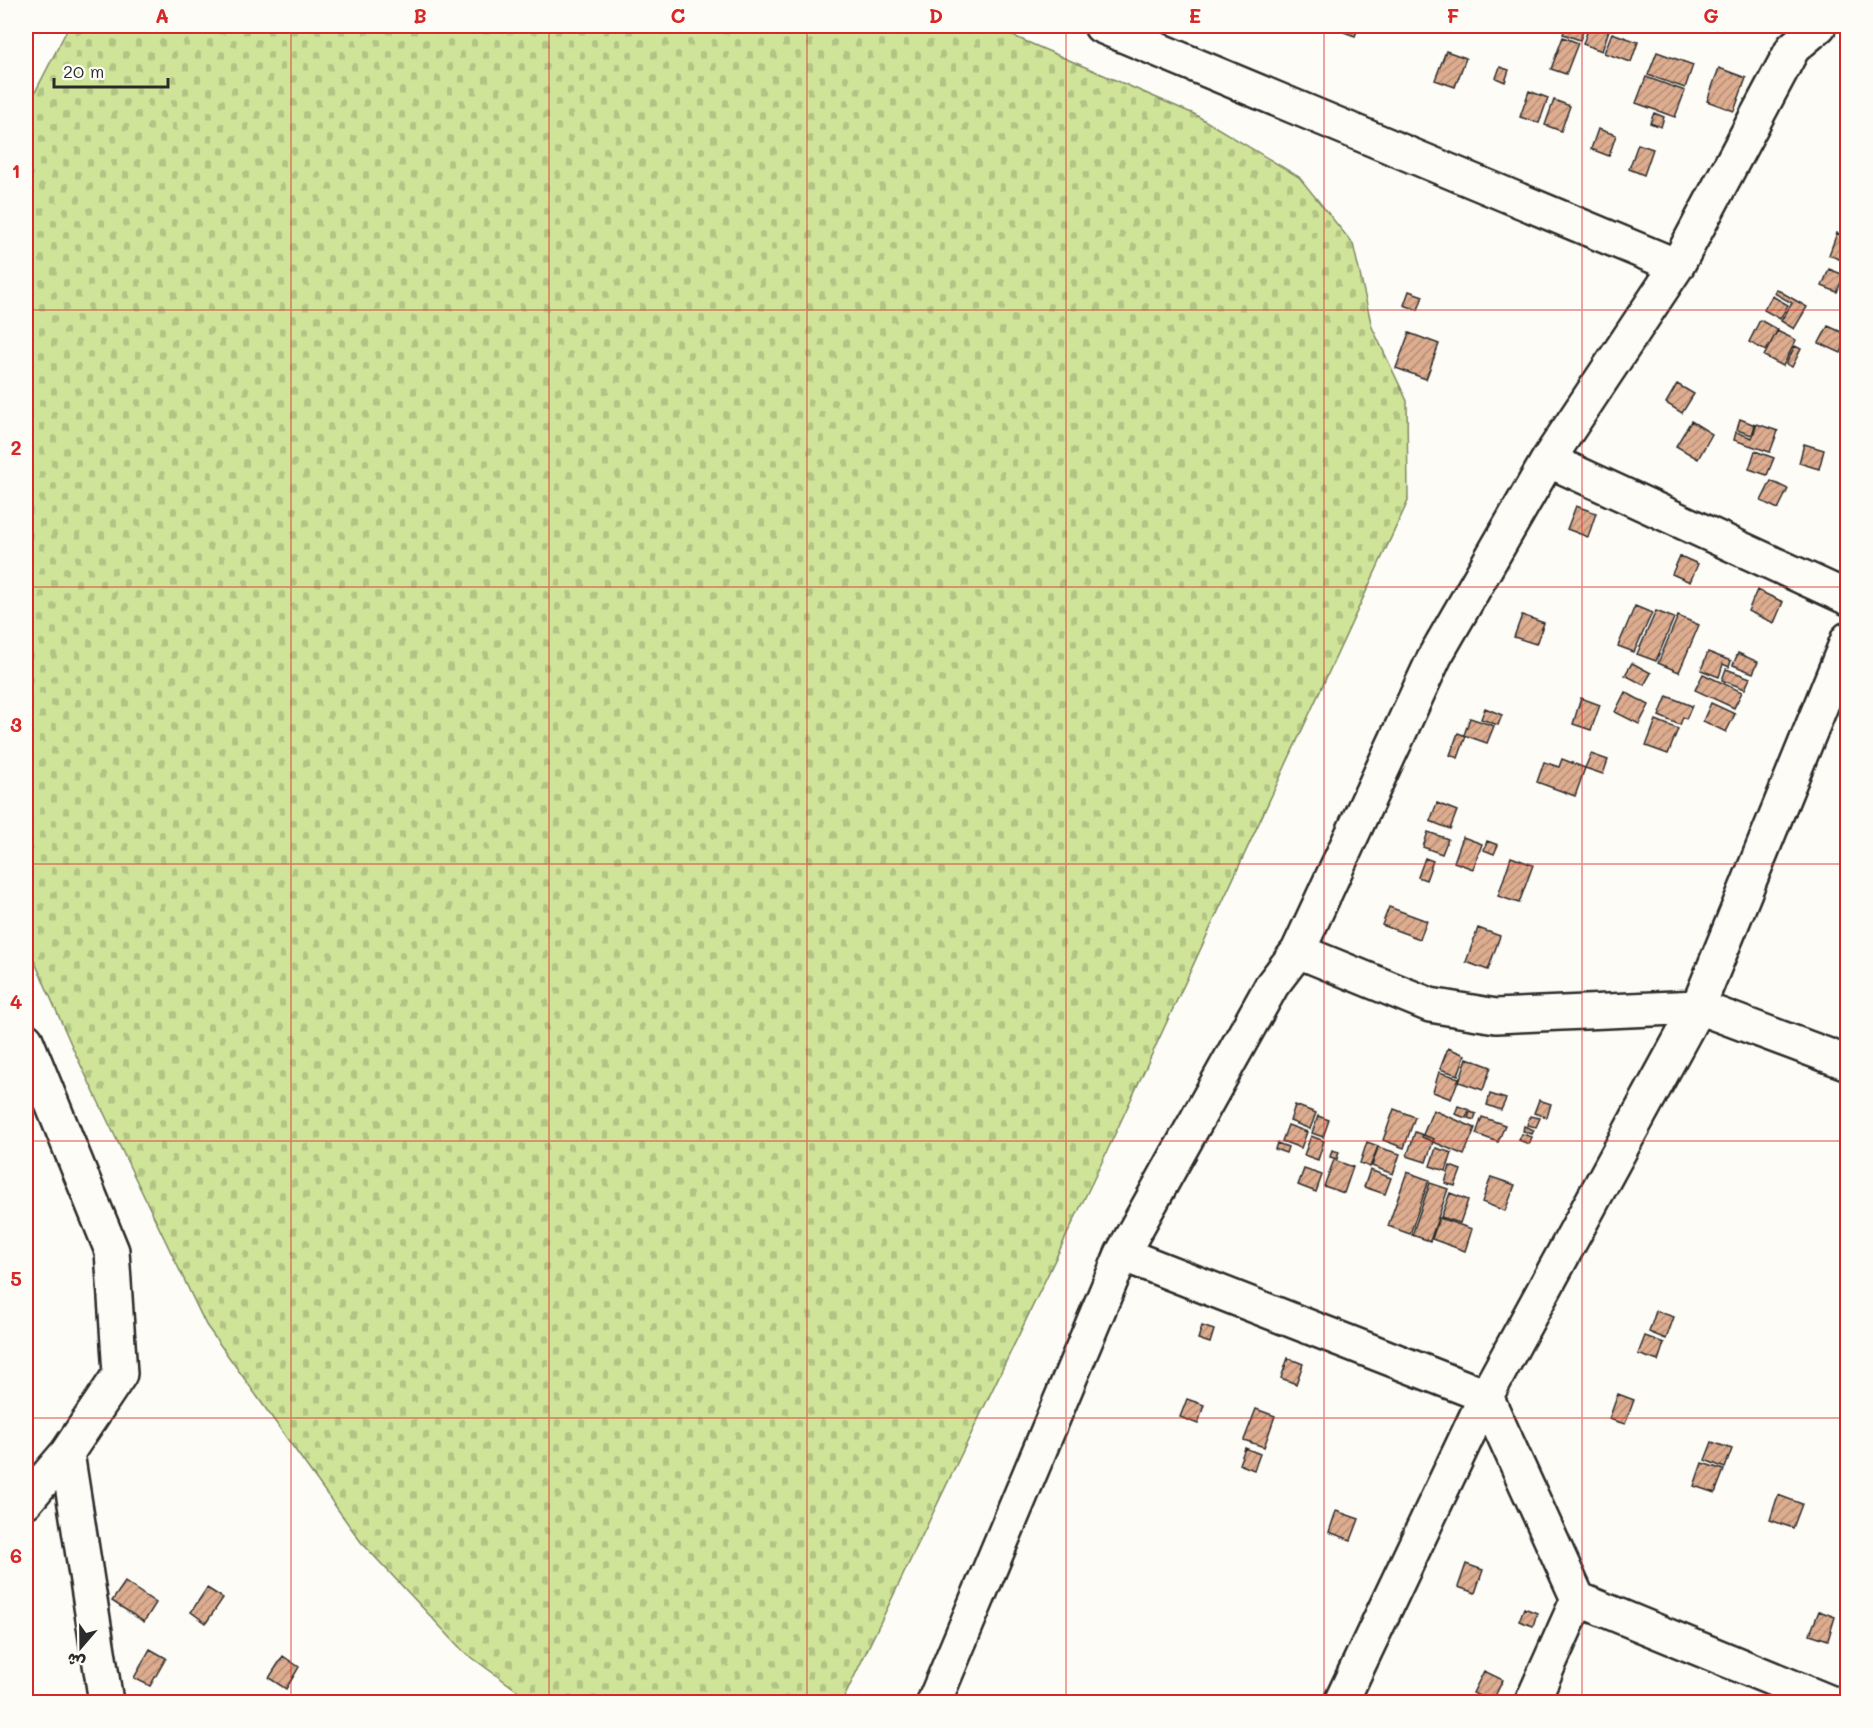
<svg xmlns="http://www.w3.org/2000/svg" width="1873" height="1728" viewBox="0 0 1873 1728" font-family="Mali,'Playpen Sans Arabic',sans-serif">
	<defs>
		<pattern id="cemetery-stones" width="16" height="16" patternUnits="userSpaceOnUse" patternTransform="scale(1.5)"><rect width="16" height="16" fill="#cfe499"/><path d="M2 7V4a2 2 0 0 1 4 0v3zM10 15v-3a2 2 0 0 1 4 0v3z" fill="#b2c484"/></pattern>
		<pattern id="building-hatch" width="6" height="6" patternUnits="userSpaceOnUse" patternTransform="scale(1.5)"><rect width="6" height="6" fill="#dead90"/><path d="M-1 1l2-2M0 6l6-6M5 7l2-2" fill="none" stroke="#b48d76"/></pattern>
	</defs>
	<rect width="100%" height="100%" fill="#fdfcf7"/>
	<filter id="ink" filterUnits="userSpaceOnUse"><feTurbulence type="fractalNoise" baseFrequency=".0167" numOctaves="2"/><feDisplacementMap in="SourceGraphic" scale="12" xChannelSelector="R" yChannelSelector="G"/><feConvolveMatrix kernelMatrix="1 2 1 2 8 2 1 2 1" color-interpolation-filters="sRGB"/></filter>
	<g filter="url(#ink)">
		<path fill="url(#cemetery-stones)" stroke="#7d8862" stroke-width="1.5" d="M69,26H987L997,29L1194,114L1299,177L1353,244L1372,327L1407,401L1408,501L1102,1162L842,1702H533L463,1651L361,1542L206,1325L75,1053L26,942V110Z"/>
		<path fill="url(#building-hatch)" stroke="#2b2b2b" stroke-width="1.5" d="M1346,26H1359L1355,36L1344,32Z
			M1566,26H1585L1580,40L1563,34Z
			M1589,26L1610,27L1602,51L1583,44Z
			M1612,33L1638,42L1631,62L1604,53Z
			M1563,37L1578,43L1566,74L1551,69Z
			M1446,51L1466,58L1455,87L1435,80Z
			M1657,52L1693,65L1685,88L1648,75Z
			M1500,67L1509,70L1505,82L1496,78Z
			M1719,68L1746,78L1734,111L1707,101Z
			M1646,77L1685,91L1675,117L1636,103Z
			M1529,91L1548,98L1539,123L1520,117Z
			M1554,100L1570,106L1561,131L1545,125Z
			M1654,113L1664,117L1661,127L1650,123Z
			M1598,129L1616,135L1609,156L1591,149Z
			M1638,144L1653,149L1644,175L1629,169Z
			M1837,233L1848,237L1846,262L1829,255Z
			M1829,269L1844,275L1837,292L1822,286Z
			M1776,289L1807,307L1794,329L1781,321L1792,303L1774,293Z
			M1409,291L1423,296L1418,310L1404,305Z
			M1772,296L1788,305L1780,319L1764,310Z
			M1760,320L1778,330L1766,351L1749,342Z
			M1828,326L1848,335L1841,353L1819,343Z
			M1777,331L1796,340L1783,366L1764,356Z
			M1409,333L1439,344L1426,379L1396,368Z
			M1795,346L1801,349L1792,367L1786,364Z
			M1677,384L1694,394L1682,413L1666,403Z
			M1740,419L1755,425L1752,435L1737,430Z
			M1691,421L1712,434L1698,459L1676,446Z
			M1757,424L1778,431L1770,452L1734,440L1736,432L1752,438Z
			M1804,444L1824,450L1819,469L1799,463Z
			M1755,451L1774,458L1767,475L1749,469Z
			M1771,481L1788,489L1778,509L1761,501Z
			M1576,506L1596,513L1588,537L1567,529Z
			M1680,556L1698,564L1690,582L1672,574Z
			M1757,590L1783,602L1774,623L1748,611Z
			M1635,606L1652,613L1634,652L1618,646Z
			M1656,611L1674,618L1656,661L1637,654Z
			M1522,615L1544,623L1536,644L1514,637Z
			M1678,616L1699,625L1679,672L1658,663Z
			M1708,652L1731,661L1729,667L1723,664L1719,677L1701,670Z
			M1738,653L1758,662L1753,673L1733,665Z
			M1632,663L1651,673L1644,685L1625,675Z
			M1726,669L1750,678L1745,689L1722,680Z
			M1703,674L1742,692L1734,708L1695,690Z
			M1625,692L1649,705L1639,724L1615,712Z
			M1667,696L1692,706L1686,719L1683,717L1680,725L1659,716Z
			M1581,698L1600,705L1591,730L1573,724Z
			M1711,703L1735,714L1726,732L1703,721Z
			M1485,708L1502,715L1498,725L1481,719Z
			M1470,718L1494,726L1487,743L1464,735Z
			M1656,720L1678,729L1668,754L1646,746Z
			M1458,733L1466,736L1458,758L1450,755Z
			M1591,754L1608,760L1603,774L1585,768Z
			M1562,759L1585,768L1575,796L1537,782L1544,762L1559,767Z
			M1437,803L1457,811L1450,829L1430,821Z
			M1428,832L1448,839L1442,854L1423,847Z
			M1463,837L1482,844L1473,869L1454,862Z
			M1487,841L1498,845L1494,854L1484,850Z
			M1511,857L1533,865L1519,903L1498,896Z
			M1425,858L1433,861L1426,880L1418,877Z
			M1389,907L1427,921L1420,939L1382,925Z
			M1478,928L1500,936L1488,970L1466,962Z
			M1848,941V961L1841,959Z
			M1448,1048L1465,1055L1458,1075L1440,1069Z
			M1467,1058L1491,1067L1483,1090L1459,1082Z
			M1439,1072L1459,1078L1451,1099L1433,1092Z
			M1490,1094L1506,1099L1501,1110L1487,1105Z
			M1539,1100L1551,1104L1547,1117L1534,1113Z
			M1295,1105L1316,1113L1310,1129L1290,1121Z
			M1458,1106L1469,1110L1466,1118L1455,1114Z
			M1394,1109L1415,1117L1404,1148L1383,1140Z
			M1433,1110L1475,1128L1464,1155L1422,1137Z
			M1470,1112L1476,1114L1474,1120L1468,1118Z
			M1318,1116L1329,1120L1323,1137L1312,1133Z
			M1530,1116L1540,1118L1536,1127L1527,1125Z
			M1482,1117L1505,1125L1498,1142L1476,1134Z
			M1288,1125L1307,1132L1301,1148L1282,1141Z
			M1524,1126L1534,1130L1532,1134L1523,1131Z
			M1415,1132L1434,1139L1426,1162L1407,1156Z
			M1522,1134L1532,1137L1529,1144L1519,1140Z
			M1311,1136L1324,1141L1318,1160L1304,1155Z
			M1367,1142L1378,1146L1370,1167L1360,1163Z
			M1277,1143L1288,1147L1286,1153L1275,1149Z
			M1378,1147L1400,1154L1393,1174L1372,1166Z
			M1436,1148L1452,1153L1446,1171L1430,1166Z
			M1332,1150L1339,1152L1337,1159L1330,1157Z
			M1334,1160L1353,1167L1344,1193L1324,1186Z
			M1450,1166L1461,1170L1455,1186L1445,1183Z
			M1304,1169L1322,1175L1316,1192L1298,1185Z
			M1370,1170L1391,1178L1385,1194L1364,1187Z
			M1407,1172L1429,1180L1410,1234L1388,1226Z
			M1491,1177L1515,1185L1505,1211L1482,1202Z
			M1430,1183L1448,1189L1430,1241L1412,1235Z
			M1450,1193L1468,1200L1460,1223L1441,1217Z
			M1439,1218L1472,1229L1465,1251L1432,1239Z
			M1656,1311L1674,1317L1666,1339L1649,1332Z
			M1202,1326L1214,1330L1210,1343L1198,1339Z
			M1645,1336L1664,1343L1658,1361L1638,1354Z
			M1288,1358L1303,1364L1296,1384L1281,1378Z
			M1618,1394L1634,1400L1625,1424L1609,1419Z
			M1187,1399L1204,1405L1198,1424L1180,1417Z
			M1256,1409L1275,1416L1264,1447L1244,1440Z
			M1712,1442L1732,1449L1725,1468L1705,1460Z
			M1245,1448L1260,1454L1254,1470L1239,1464Z
			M1702,1463L1724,1470L1715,1493L1694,1486Z
			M1778,1495L1802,1504L1793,1528L1770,1520Z
			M1336,1511L1359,1519L1351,1540L1329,1532Z
			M1466,1564L1483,1570L1475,1593L1458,1587Z
			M125,1582L156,1603L144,1622L112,1601Z
			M207,1588L223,1598L206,1623L191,1612Z
			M1524,1608L1537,1613L1533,1626L1519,1621Z
			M1819,1611L1835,1617L1828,1640L1810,1634Z
			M150,1649L166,1658L150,1686L134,1678Z
			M283,1656L299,1667L286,1689L269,1678Z
			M1484,1671L1503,1680L1492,1702L1473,1693Z"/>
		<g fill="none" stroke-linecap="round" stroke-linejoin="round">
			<defs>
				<path id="street" d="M1101,26L1677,266
					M1548,460L1848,598
					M1298,951L1430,1005L1496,1016L1698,1007L1848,1063
					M26,1040L112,1251L120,1374L67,1453L26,1501
					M1122,1254L1486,1396L1341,1702
					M67,1453L106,1702
					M934,1702L1122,1254L1272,985L1298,951L1435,656L1548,460L1677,266L1793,48L1819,26
					M1532,1702L1578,1599
					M1829,1702L1578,1599L1486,1396L1698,1007L1848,639"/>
			</defs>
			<use href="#street" stroke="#2b2b2b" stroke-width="38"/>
			<use href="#street" stroke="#fdfcf7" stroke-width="33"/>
		</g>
	</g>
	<path fill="none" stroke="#d62828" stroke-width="1.5" stroke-opacity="0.55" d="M291,26V1702M549,26V1702M807,26V1702M1066,26V1702M1324,26V1702M1582,26V1702M26,310H1848M26,587H1848M26,864H1848M26,1141H1848M26,1418H1848"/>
	<rect width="1873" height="1728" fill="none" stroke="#fdfcf7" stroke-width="66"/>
	<g transform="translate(81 1647) rotate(200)" stroke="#fdfcf7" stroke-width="4.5" paint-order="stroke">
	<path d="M0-4.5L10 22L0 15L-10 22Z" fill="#2b2b2b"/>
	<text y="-9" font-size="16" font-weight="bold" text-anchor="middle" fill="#2b2b2b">ش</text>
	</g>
	<path d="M54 78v9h114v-9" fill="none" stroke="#2b2b2b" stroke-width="3"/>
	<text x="63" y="78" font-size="18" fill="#2b2b2b" stroke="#fdfcf7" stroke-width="4.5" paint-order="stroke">20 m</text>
	<rect x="33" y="33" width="1807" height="1662" fill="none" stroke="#d62828" stroke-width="2"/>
	<g font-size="20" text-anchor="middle" font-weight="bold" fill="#d62828">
		<text x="162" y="23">A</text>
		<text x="420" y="23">B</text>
		<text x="678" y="23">C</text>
		<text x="936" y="23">D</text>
		<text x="1195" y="23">E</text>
		<text x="1453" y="23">F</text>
		<text x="1711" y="23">G</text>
		<text x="16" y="178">1</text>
		<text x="16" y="455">2</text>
		<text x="16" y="732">3</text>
		<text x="16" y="1009">4</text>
		<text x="16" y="1286">5</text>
		<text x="16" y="1563">6</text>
	</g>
</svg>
